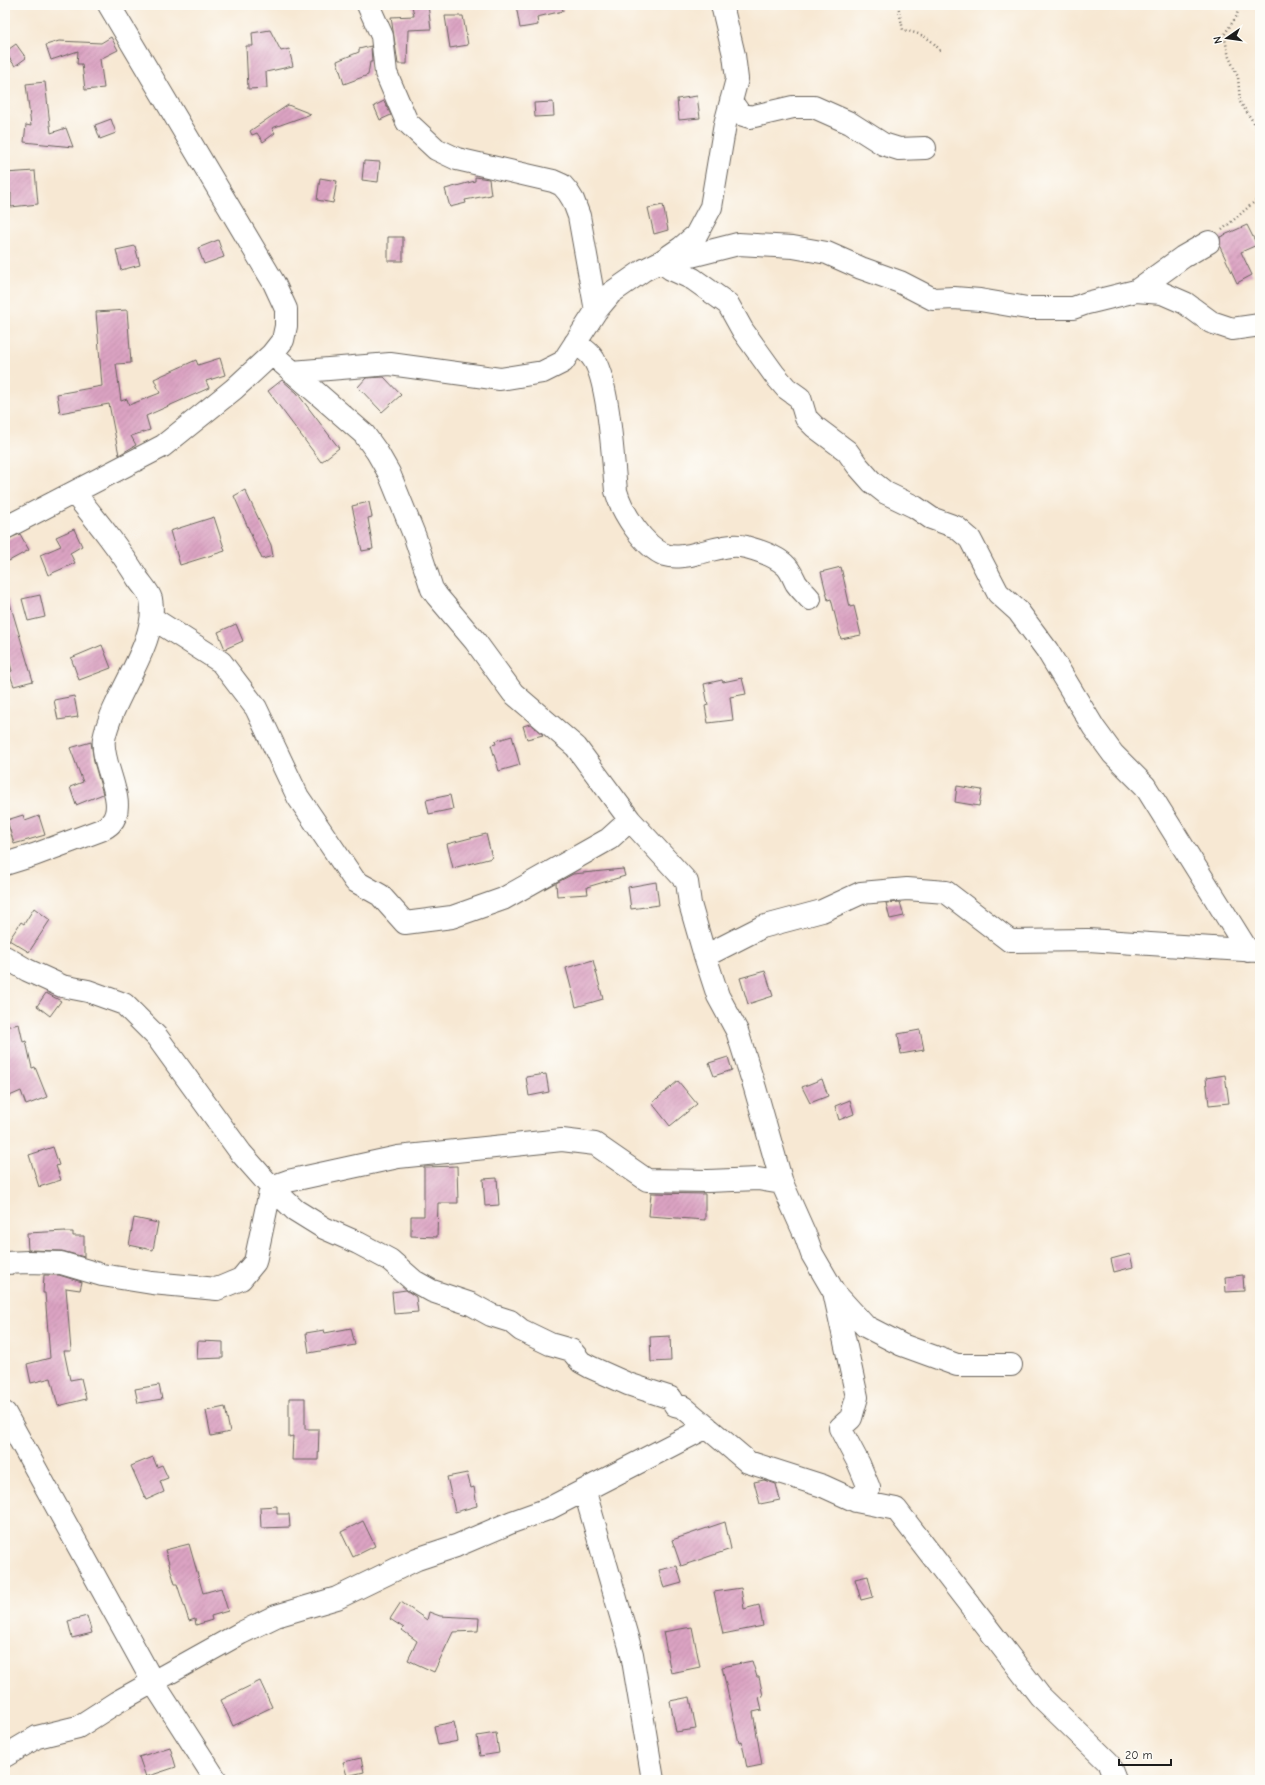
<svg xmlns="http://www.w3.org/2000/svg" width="1265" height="1785" viewBox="0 0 1265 1785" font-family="'Comic Neue',sans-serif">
	<defs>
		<pattern id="building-hatch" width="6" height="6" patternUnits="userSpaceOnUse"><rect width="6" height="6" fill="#dba3c2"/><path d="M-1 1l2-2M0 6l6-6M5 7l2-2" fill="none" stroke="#bb8ca6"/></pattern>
	</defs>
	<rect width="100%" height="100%" fill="#fdfcf7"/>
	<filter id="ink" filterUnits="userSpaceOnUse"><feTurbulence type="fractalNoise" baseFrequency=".025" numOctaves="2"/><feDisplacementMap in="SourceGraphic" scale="8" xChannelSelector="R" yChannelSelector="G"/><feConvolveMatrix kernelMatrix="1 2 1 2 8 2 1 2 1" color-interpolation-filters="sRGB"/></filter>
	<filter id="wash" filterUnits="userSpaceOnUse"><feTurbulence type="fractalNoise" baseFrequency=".012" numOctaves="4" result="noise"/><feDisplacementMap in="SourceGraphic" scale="16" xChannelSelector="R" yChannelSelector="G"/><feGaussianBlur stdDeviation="0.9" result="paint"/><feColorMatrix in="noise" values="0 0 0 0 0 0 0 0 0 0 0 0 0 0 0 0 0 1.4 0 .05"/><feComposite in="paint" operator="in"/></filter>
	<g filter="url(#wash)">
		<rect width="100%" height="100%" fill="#f7e8d3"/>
		<g id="blocks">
			<path fill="url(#building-hatch)" d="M412,5H428L431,29L408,30L407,64H398L391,17L414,16Z
				M516,5H562L563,11L537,17L538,25L520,28Z
				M445,16H463L468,45L450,48Z
				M270,30L281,51L289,49L293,66L266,72L267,88L248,89L246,46H253L252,33Z
				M111,37L118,50L100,59L104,88L85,90L82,64H77L78,51L51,60L46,45L59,41L101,43Z
				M16,44L26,58L15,66L5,52Z
				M371,46L372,62H370L368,75L344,84L337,61L359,52V49Z
				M45,82L51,133L66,128L73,147L24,142L26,125L31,126L26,84Z
				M697,96L700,118L679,120L677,99Z
				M384,101L391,115L380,120L374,106Z
				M553,102L554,116L535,117L534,103Z
				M288,105L311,114L272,128L275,133L263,142L257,133L252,135L250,131Z
				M111,119L116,133L100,139L95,125Z
				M364,161L380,162L378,182L362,180Z
				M35,171L38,204L11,207V193H5V173Z
				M475,177L489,179L491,195L465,200L466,203L450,207L445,189L475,181Z
				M320,178L337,181L333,203L317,200Z
				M663,205L668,230L654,234L648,208Z
				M1247,225L1257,245L1241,252L1252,275L1237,283L1220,247V237Z
				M388,237H403V261H388Z
				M218,240L224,257L204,264L198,248Z
				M135,246L140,265L121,270L116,250Z
				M127,310L131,363L116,364L121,401L127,399L129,405L160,393L154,379L196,360L198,365L220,358L225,375L206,381L209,388L146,416L150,430L131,436L136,445L119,455L109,404L60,413L57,394L102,386L96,312Z
				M384,377L401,395L382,412L358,387L366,378Z
				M282,380L297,393L339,448L321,462L268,391Z
				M245,490L271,545L273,556L262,559L234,496Z
				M369,502L372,517L368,518L373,549L362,551L352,506Z
				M214,517L225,551L180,565L170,531Z
				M74,529L82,546L70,553L75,563L48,575L40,555L61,546L56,537Z
				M20,534L29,550L9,561L5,554V540Z
				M841,567L850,607L854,606L861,635L841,639L831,599L828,600L821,572Z
				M40,595L45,617L28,621L22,599Z
				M9,600L33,681L14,686L9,672L12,671L5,645V601Z
				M236,624L243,641L225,649L218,632Z
				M102,645L111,668L79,680L71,658Z
				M742,678L746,694L730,697L733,720L708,723L705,706L708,705L704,684L722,680L723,682Z
				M74,696L78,717L58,720L54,700Z
				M530,724L543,735L527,739L523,726Z
				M512,736L520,765L499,771L491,745L496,744L495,741Z
				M91,742L94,762L103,794L76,805L70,787L83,782L70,748Z
				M957,786L982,790L979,806L955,802Z
				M450,795L453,809L429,814L426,800Z
				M23,815L25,821L39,816L45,835L14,844L7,820Z
				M486,834L492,858L453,868L447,844Z
				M623,869L625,876L587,887L588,894L557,896L556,883L573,874Z
				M656,882L659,905L631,909L628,887Z
				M900,902L904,916L890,919L886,903Z
				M34,908L50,920L29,952L9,940L21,922L24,924Z
				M593,960L603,999L576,1007L566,968Z
				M765,971L773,996L748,1004L740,978Z
				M46,993L61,1001L50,1016L37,1006Z
				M19,1024L23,1042L26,1041L32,1068L35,1067L47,1097L26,1105L21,1091L5,1098V1027Z
				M920,1030L924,1050L901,1054L898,1034Z
				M728,1057L732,1070L714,1076L709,1063Z
				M546,1074L549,1092L529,1096L526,1077Z
				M1225,1075L1229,1103L1209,1105L1206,1078Z
				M822,1079L828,1096L810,1103L802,1087Z
				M678,1081L697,1104L670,1126L652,1103Z
				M850,1100L854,1114L839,1120L835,1106Z
				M53,1147L59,1165L56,1166L61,1180L39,1187L29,1155Z
				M457,1166L458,1203H438L437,1237L411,1236V1216H424V1167Z
				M497,1178L499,1205L485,1206L483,1179Z
				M651,1193L705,1194V1220L649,1216Z
				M134,1218L158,1223L153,1250L129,1245Z
				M66,1231V1232H73V1236H84V1257L62,1251L28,1250L27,1233Z
				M1130,1254L1133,1267L1114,1272L1111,1259Z
				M44,1275H59L82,1282L80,1290L66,1288L71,1351H64L70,1380L81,1378L86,1399L58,1406L51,1378L31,1383L27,1364L50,1358L45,1293H43Z
				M1243,1275L1244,1291L1226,1292L1225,1277Z
				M406,1290L416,1297L418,1312L394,1314L392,1292Z
				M351,1328L355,1345L309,1353L306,1333L324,1330L325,1333Z
				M670,1336L671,1361L651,1362L650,1337Z
				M198,1341L223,1342V1358L197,1359Z
				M159,1385L162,1399L138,1403L135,1389Z
				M289,1398H305V1429H319L318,1460H292L293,1436L289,1437Z
				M225,1407L230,1432L211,1436L206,1411Z
				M153,1457L157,1467L162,1465L168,1478L160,1481L164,1492L146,1500L131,1466Z
				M467,1473L471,1488L474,1487L477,1506L455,1512L447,1477Z
				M764,1480L776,1484L780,1500L760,1504L754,1482Z
				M277,1506V1514H289L290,1527L261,1528L260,1507Z
				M363,1521L375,1546L353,1557L341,1532Z
				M725,1522L731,1549L681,1566L672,1540Z
				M189,1544L203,1593L221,1588L228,1611L211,1616L212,1620L196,1625L195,1619L189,1621L177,1584H175L165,1550Z
				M677,1566L682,1583L664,1588L659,1570Z
				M868,1576L873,1597L861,1600L855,1579Z
				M741,1588L744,1609L759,1605L763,1626L723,1634L714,1592Z
				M401,1602L427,1620L429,1612L440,1616L479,1618L478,1631L453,1632L434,1672L408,1660L417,1641L402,1630L404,1628L390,1619Z
				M87,1616L92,1633L72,1638L68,1621Z
				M692,1627L700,1667L671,1673L663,1632Z
				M752,1661L757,1677H759L763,1696L759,1697L762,1710L753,1712L762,1765L747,1768L742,1742L739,1743L722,1667Z
				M260,1681L272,1707L233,1726L221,1700Z
				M690,1697L696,1729L676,1732L670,1701Z
				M454,1722L458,1741L438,1745L434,1726Z
				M496,1733L499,1753L480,1756L477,1736Z
				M170,1747L176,1767L146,1777L139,1757Z
				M361,1758L364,1772L347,1776L343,1762Z"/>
		</g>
	</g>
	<g filter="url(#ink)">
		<use href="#blocks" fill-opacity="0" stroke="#69635c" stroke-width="1"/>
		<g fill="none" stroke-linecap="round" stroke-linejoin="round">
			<defs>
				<path id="minor" d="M368,5L382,36L386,73L407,122L436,149L457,159L553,181L562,185L568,192L573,200L579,216L596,311
					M731,101L740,114L750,117L793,107H814L850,123L883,144L899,149L925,148
					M669,260L671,261L738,244L793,247L827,253L861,268L900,282L933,299L954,298L980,300L1027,308H1073L1087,303L1136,291L1162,293L1185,303L1211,322L1232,329L1260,325
					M662,261L664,264L671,269L693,279L728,304L743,331L774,374L786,388L800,398L806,418L815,427L847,451L857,465L872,482L886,493L915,507L931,518L956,527L970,539L998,593L1018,611L1047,650L1094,728L1113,754L1145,786L1248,951
					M1136,291L1183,257L1209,242
					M575,343C581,347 588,351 592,357C609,378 613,461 616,491C622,512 643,546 665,555C674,558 689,556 698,553C714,550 729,543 746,547C757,550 776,556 785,565C790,569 793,577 796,583C800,589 806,594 810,599
					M272,354L364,434L377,452L389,473L415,537L432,589L437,596L475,641L513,693L576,747L630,820L687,882L690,904L705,956L718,996L737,1031L755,1088L782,1183L806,1237L812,1254L834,1292L865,1326L902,1345L957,1365H1011
					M292,372L390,364L500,379L543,372L563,362L596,311L611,293L644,270L662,261L681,248L696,235L711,207L725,124L737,79L734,55L722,5
					M5,528L163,446L234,389L272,354L283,340L286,326V309L274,283L109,5
					M152,618L221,662L256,708L298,797L355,881L380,895L405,923L452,917L503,899L609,839L630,820
					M5,864L34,855L101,830C104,828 109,826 111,823C129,803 100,764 104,739C113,694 159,643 151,599C149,592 142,585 138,579C119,548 97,521 75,494
					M705,956L762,927L822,911L861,893L907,889L946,892L1010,941L1088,940L1259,951
					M5,957L27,970L62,986L88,991L124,1004L157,1037L241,1153L271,1187L295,1210L324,1228L358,1243L390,1260L414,1281L432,1291L471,1304L491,1315L510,1321L521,1330L550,1344L571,1350L581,1362L590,1367L628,1384L671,1398L675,1405L683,1407L748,1462L823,1486L856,1501L896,1509L1040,1696L1108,1762L1115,1780
					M5,1263L28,1262L61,1263L102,1275L152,1283L217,1289L241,1279L255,1262L271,1187L288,1181L398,1157L562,1140L595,1144L647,1180L708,1181L758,1179L782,1183
					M834,1292L857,1397L851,1418L840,1428L859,1464L869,1488L856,1501
					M5,1413L153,1682L216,1780
					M585,1492L632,1654L653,1780
					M5,1756L37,1737L78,1727L117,1702L241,1633L276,1616L337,1598L417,1559L456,1546L512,1522L548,1509L707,1427"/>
			</defs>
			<use href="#minor" stroke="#69635c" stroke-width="24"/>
			<path stroke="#69635c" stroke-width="2.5" stroke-dasharray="1 3" stroke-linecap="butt" d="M898,5L903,30C922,34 930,37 941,52
				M1240,5L1236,17L1224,35L1229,57L1238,77L1240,102L1260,132
				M1222,230L1260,197"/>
			<use href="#minor" stroke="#fff" stroke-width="22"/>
		</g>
	</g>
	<rect width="1265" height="1785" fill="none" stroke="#fdfcf7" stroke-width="20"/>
	<g transform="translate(1227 38) rotate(257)" stroke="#fdfcf7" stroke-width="3" paint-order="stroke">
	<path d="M0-3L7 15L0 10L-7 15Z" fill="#1c1c1c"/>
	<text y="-6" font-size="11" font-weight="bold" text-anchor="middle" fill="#1c1c1c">N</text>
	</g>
	<path d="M1119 1759v6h52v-6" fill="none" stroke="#1c1c1c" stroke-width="2"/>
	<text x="1125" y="1759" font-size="12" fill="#1c1c1c" stroke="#fdfcf7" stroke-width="3" paint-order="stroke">20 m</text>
</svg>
